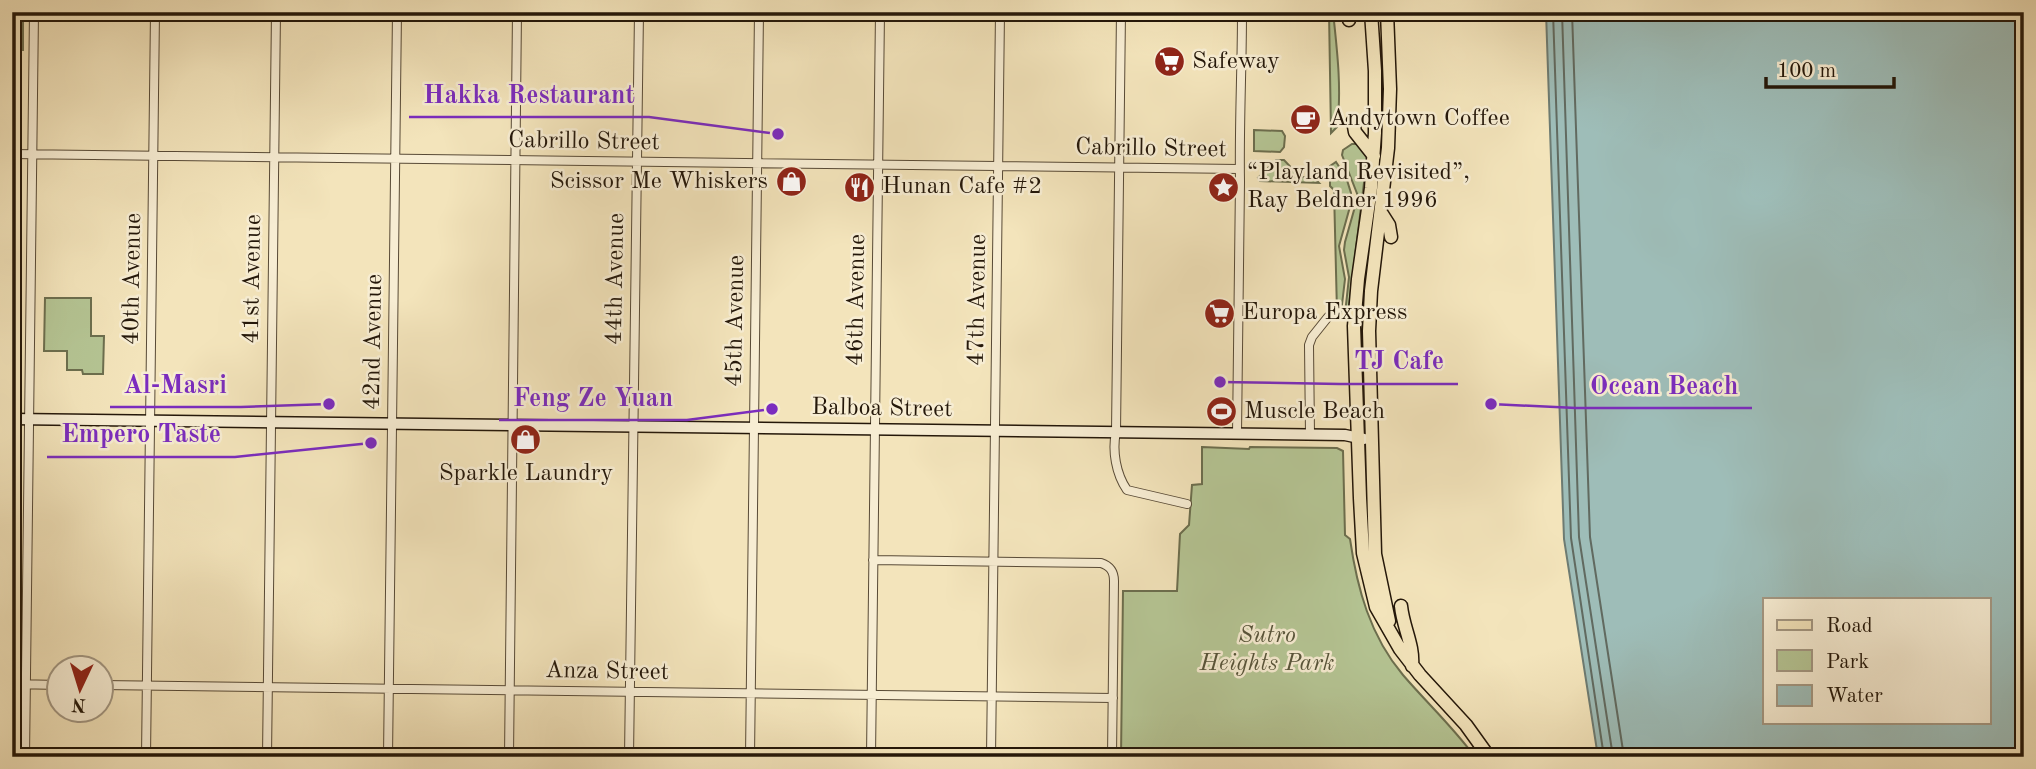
<svg xmlns="http://www.w3.org/2000/svg" width="2036" height="769" viewBox="0 0 2036 769" font-family="'Old Standard TT',serif">
<style>
.green{fill:#b5c594;stroke:#6c6e4e;stroke-width:2}
.water{fill:#9ebdb8;stroke:#6d7b72;stroke-width:2;fill-rule:evenodd}
.lines{fill:none;stroke-linecap:round;stroke-linejoin:round}
.shore{stroke:#616a60;stroke-width:2}
.street-casing{stroke:#584a36;stroke-width:10}
.secondary-casing{stroke:#241709;stroke-width:13}
.primary-casing{stroke:#241709;stroke-width:15}
.street{stroke:#f7edd3;stroke-width:8}
.secondary{stroke:#f7edd3;stroke-width:10}
.primary{stroke:#f3e4bb;stroke-width:12}
.labels{text-anchor:middle;dominant-baseline:central;stroke-width:5;stroke-linejoin:round;paint-order:stroke}
.poi-label{font-size:24px;fill:#241709;stroke:#f7edd3;text-anchor:start}
.street-label{font-size:24px;fill:#241709;stroke:#f7edd3}
.park-label{font-size:24px;font-style:italic;fill:#57543a;stroke:#f7edd3}
.leader{fill:none;stroke:#7b2cbf;stroke-width:2.5}
.callout-dot{fill:#7b2cbf;stroke:#f7edd3;stroke-width:2.5}
.callout-label{font-size:26px;text-anchor:middle;font-weight:bold;fill:#7b2cbf;stroke:#f7edd3;stroke-width:5;stroke-linejoin:round;paint-order:stroke}
</style>
<rect width="100%" height="100%" fill="#f3e4bb"/>
<filter id="stains"><feTurbulence type="fractalNoise" baseFrequency=".00286" numOctaves="4"/><feColorMatrix values="0 0 0 0 .2 0 0 0 0 .09 0 0 0 0 .02 0 0 0 .5 -.17"/></filter>
<radialGradient id="worn" r=".72"><stop offset=".6" stop-color="#630" stop-opacity="0"/><stop offset="1" stop-color="#630" stop-opacity=".3"/></radialGradient>
<path class="green" d="M12,12h11v38h-11z
M1329,12h4c4,37 9,78 4,115l-6,6z
M1254,130l28,1 3,5 -1,11 -4,5 -26,-1z
M1352,144h7l5,5 3,9 -19,156h-3l4,-37 -5,-27 1,-8 13,-46 -16,-41 1,-5z
M1276,160h8l16,17 14,1 5,5 -59,-2 -2,-3z
M1336,162l10,15 5,16v10l-12,43 6,33 -4,34 -4,-1 -3,-122 -4,-4v-20z
M45,298h46v38h13l-1,38h-20l-1,-4h-15v-19h-23z
M1202,447l47,2 1,-2 87,1 6,3 2,84 5,4c7,49 20,97 53,136 24,28 50,52 72,82h-354l2,-166h54l3,-57 9,-9 3,-40 10,-1z"/>
<path class="water" d="M1546,12h478v745h-426l-34,-218zM1765,599h224v123h-224z"/>
<g class="lines">
<path class="shore" d="M1553,12l18,526 33,219
M1562,12l17,525 34,220
M1572,12l18,525 34,220"/>
<defs>
<path id="street" d="M1121,12l-5,420c-4,19 0,42 11,58l60,14
M12,154l1227,15
M1237,434l3,-252c-1,-57 2,-113 2,-170
M1310,435l-1,-90 3,-8 16,-20
M873,560l228,3c9,3 13,8 13,18l-2,176
M12,684l48,1
M102,685l1011,13
M25,757l9,-745
M146,757l9,-745
M267,757l9,-745
M388,757l9,-745
M509,757l8,-745
M629,757l10,-745
M750,757l9,-745
M871,757l9,-745
M991,757l9,-745"/>
<path id="secondary" d="M12,419l1333,16 19,4"/>
<path id="primary" d="M1371,12l4,59v62l-4,55 -13,91 -4,47 6,172 3,55 13,54 24,42 20,26 46,50 23,32
M1387,12l3,77 -2,59 -17,143 -2,40 6,223 14,67
M1349,20v-8
M1353,121l2,11 19,24
M1382,214l7,11 2,12
M1401,606c2,21 13,39 11,60"/>
</defs>
<use href="#street" class="street-casing"/>
<use href="#secondary" class="secondary-casing"/>
<use href="#primary" class="primary-casing"/>
<use href="#street" class="street"/>
<use href="#secondary" class="secondary"/>
<use href="#primary" class="primary"/>
</g>
<defs>
<symbol id="supermarket-disc" viewBox="-11 -11 22 22"><circle r="9.5" fill="#8f2418" stroke="#f7edd3"/><path d="M-6-5.5h2.5l.6 2H6L4.5 2H-2.5L-4.4-4H-6ZM-1.5 3.2a1.3 1.3 0 1 0 .1 0ZM3 3.2a1.3 1.3 0 1 0 .1 0Z" fill="#fff"/></symbol>
<symbol id="cafe-disc" viewBox="-11 -11 22 22"><circle r="9.5" fill="#8f2418" stroke="#f7edd3"/><path d="M-5.5-4.5H6V0H3Q3 3.5 0 3.5H-2.5Q-5.5 3.5-5.5 0ZM3-3.2v2h1.7v-2ZM-6 4.5H4V6H-6Z" fill="#fff"/></symbol>
<symbol id="shop-disc" viewBox="-11 -11 22 22"><circle r="9.5" fill="#8f2418" stroke="#f7edd3"/><path d="M-5-2.5h2.3a2.7 3.5 0 0 1 5.4 0H5L5.5 6h-11ZM-1.5-2.5h3a1.5 2.3 0 0 0-3 0Z" fill="#fff"/></symbol>
<symbol id="restaurant-disc" viewBox="-11 -11 22 22"><circle r="9.5" fill="#8f2418" stroke="#f7edd3"/><path d="M-5-6h1v4h1v-4h1v4h1v-4h1v5L-1.5 .5V6h-2V.5L-5-1ZM5-6V6H3V1.5H1.5Q1.5-4 5-6Z" fill="#fff"/></symbol>
<symbol id="sight-disc" viewBox="-11 -11 22 22"><circle r="9.5" fill="#8f2418" stroke="#f7edd3"/><path d="M0-6L1.8-2.2L6-1.7L2.9 1.2L3.7 5.4L0 3.3L-3.7 5.4L-2.9 1.2L-6-1.7L-1.8-2.2Z" fill="#fff"/></symbol>
<symbol id="stadium-disc" viewBox="-11 -11 22 22"><circle r="9.5" fill="#8f2418" stroke="#f7edd3"/><path d="M0-5a6.5 5 0 1 0 0 10a6.5 5 0 1 0 0-10ZM-3.5-1.8h7v3.6h-7Z" fill="#fff"/></symbol>
</defs>
<g fill-rule="evenodd">
<use href="#supermarket-disc" x="1152" y="44" width="35" height="35"/>
<use href="#cafe-disc" x="1288" y="102" width="35" height="35"/>
<use href="#shop-disc" x="774" y="164" width="35" height="35"/>
<use href="#restaurant-disc" x="842" y="170" width="35" height="35"/>
<use href="#sight-disc" x="1206" y="170" width="35" height="35"/>
<use href="#supermarket-disc" x="1202" y="296" width="35" height="35"/>
<use href="#stadium-disc" x="1204" y="394" width="35" height="35"/>
<use href="#shop-disc" x="508" y="422" width="35" height="35"/>
</g>
<g class="labels">
<g class="poi-label">
<text x="1192" y="62">Safeway</text>
<text x="1329" y="119">Andytown Coffee</text>
<text x="1247" y="173">“Playland Revisited”,<tspan x="1247" dy="28">Ray Beldner 1996</tspan></text>
<text x="768" y="182" text-anchor="end">Scissor Me Whiskers</text>
<text x="882" y="187">Hunan Cafe #2</text>
<text x="1242" y="313">Europa Express</text>
<text x="1244" y="412">Muscle Beach</text>
<text x="526" y="474" text-anchor="middle">Sparkle Laundry</text>
</g>
<g class="street-label">
<text transform="translate(584 142) rotate(1)">Cabrillo Street</text>
<text transform="translate(1151 149) rotate(1)">Cabrillo Street</text>
<text transform="translate(133 279) rotate(-89)">40th Avenue</text>
<text transform="translate(253 279) rotate(-89)">41st Avenue</text>
<text transform="translate(616 279) rotate(-89)">44th Avenue</text>
<text transform="translate(857 300) rotate(-89)">46th Avenue</text>
<text transform="translate(978 300) rotate(-89)">47th Avenue</text>
<text transform="translate(736 321) rotate(-89)">45th Avenue</text>
<text transform="translate(374 342) rotate(-89)">42nd Avenue</text>
<text transform="translate(882 409) rotate(1)">Balboa Street</text>
<text transform="translate(607 672) rotate(1)">Anza Street</text>
</g>
<g class="park-label">
<text x="1267" y="636">Sutro<tspan x="1267" dy="28">Heights Park</tspan></text>
</g>
</g>
<path class="leader" d="M778 134L649 117H409M1220 382L1340 384H1458M329 404L241 407H110M1491 404L1576 408H1752M772 409L687 420H499M371 443L235 457H47"/>
<g class="callout-dot">
<circle cx="778" cy="134" r="7"/>
<circle cx="1220" cy="382" r="7"/>
<circle cx="329" cy="404" r="7"/>
<circle cx="1491" cy="404" r="7"/>
<circle cx="772" cy="409" r="7"/>
<circle cx="371" cy="443" r="7"/>
</g>
<g class="callout-label">
<text x="529" y="103">Hakka Restaurant</text>
<text x="1399" y="369">TJ Cafe</text>
<text x="175" y="393">Al-Masri</text>
<text x="1664" y="394">Ocean Beach</text>
<text x="593" y="406">Feng Ze Yuan</text>
<text x="141" y="442">Empero Taste</text>
</g>
<rect width="2036" height="769" fill="none" stroke="#f3e4bb" stroke-width="42"/>
<rect x="14" y="14" width="2008" height="741" fill="none" stroke="#241709" stroke-width="3.5"/>
<rect x="21" y="21" width="1994" height="727" fill="none" stroke="#241709" stroke-width="2"/>
<rect x="1763" y="598" width="228" height="126" fill="#f7edd3" stroke="#a39782" stroke-width="2"/>
<rect x="1777" y="620" width="35" height="10" fill="#f3e4bb" stroke="#a39782" stroke-width="2"/>
<text x="1826" y="632" font-size="21" fill="#241709">Road</text>
<rect x="1777" y="650" width="35" height="21" fill="#b5c594" stroke="#a39782" stroke-width="2"/>
<text x="1826" y="668" font-size="21" fill="#241709">Park</text>
<rect x="1777" y="685" width="35" height="21" fill="#9ebdb8" stroke="#a39782" stroke-width="2"/>
<text x="1826" y="702" font-size="21" fill="#241709">Water</text>
<g transform="translate(80 689) rotate(184)"><circle r="33" fill="#f7edd3" stroke="#a39782" stroke-width="2"/>
<path d="M0-5L12 26L0 18L-12 26Z" fill="#8f2418"/>
<text y="-10" font-size="19" font-weight="bold" text-anchor="middle" fill="#241709">N</text>
</g>
<path d="M1766 77v10h128v-10" fill="none" stroke="#241709" stroke-width="3.5"/>
<text x="1777" y="77" font-size="21" fill="#241709" stroke="#f7edd3" stroke-width="5" paint-order="stroke">100 m</text>
<rect width="100%" height="100%" filter="url(#stains)"/>
<rect width="100%" height="100%" fill="url(#worn)"/>
</svg>
